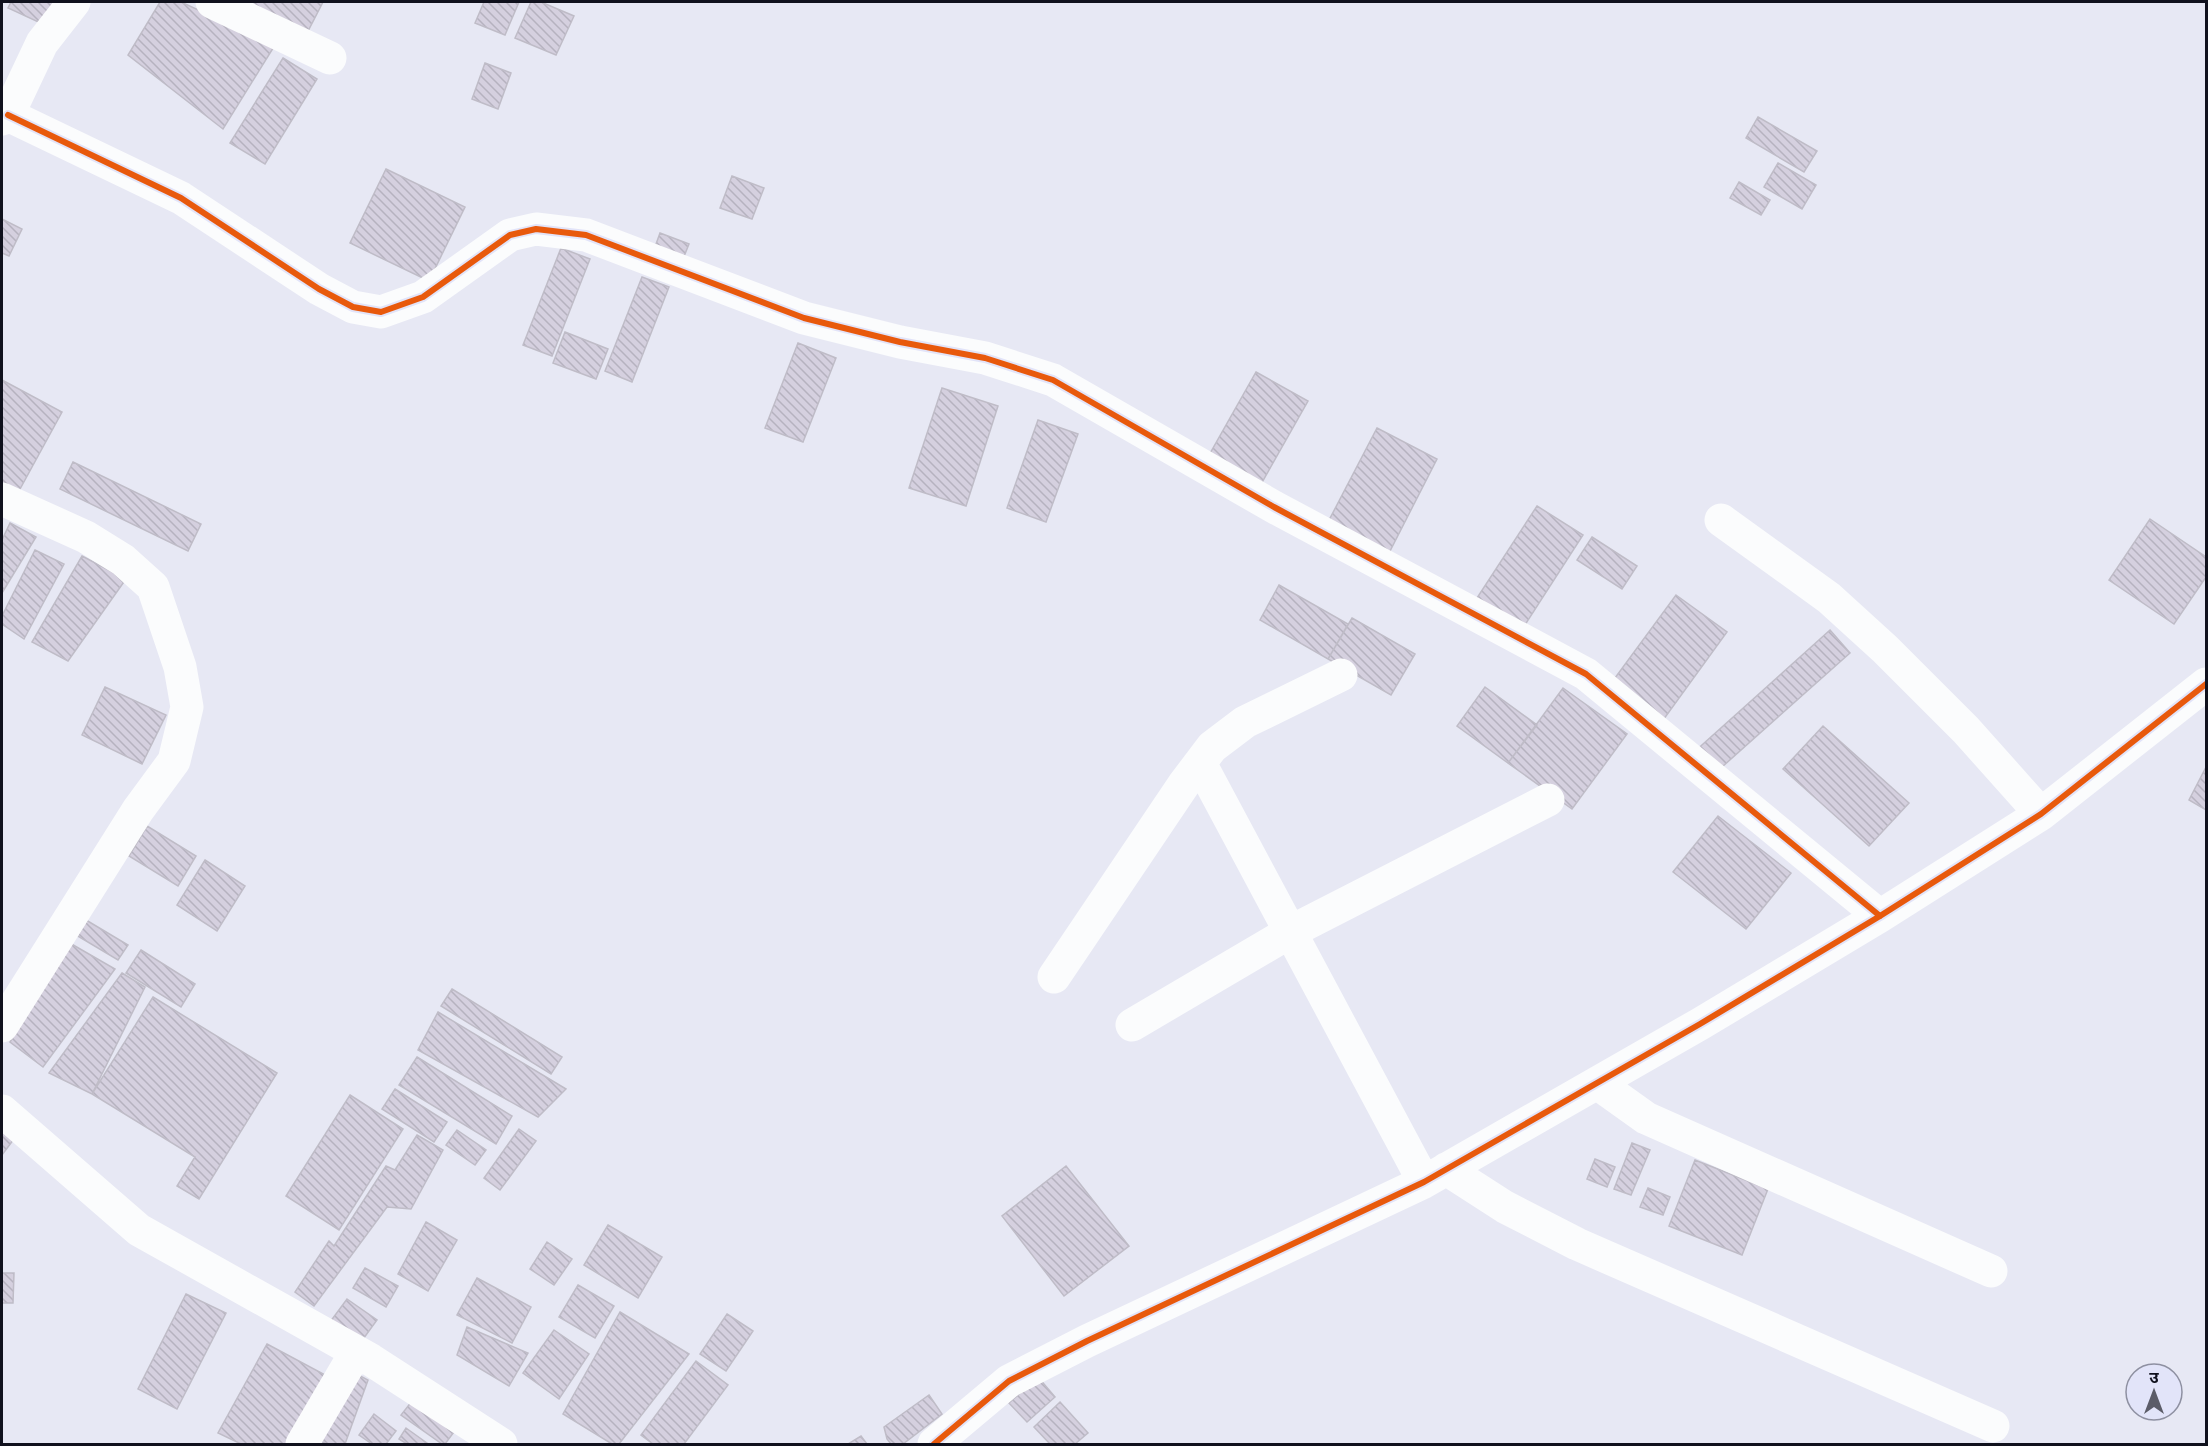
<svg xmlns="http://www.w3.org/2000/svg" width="2208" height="1446" viewBox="0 0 2208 1446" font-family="'IBM Plex Sans','Noto Sans Devanagari',sans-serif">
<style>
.building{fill:url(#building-back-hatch);stroke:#bfbcc7;stroke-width:1.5}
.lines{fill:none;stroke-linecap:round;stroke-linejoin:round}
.street{stroke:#fbfcfd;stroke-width:33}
.cycleway-casing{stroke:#e2e4f9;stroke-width:10}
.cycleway{stroke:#e8590c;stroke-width:6}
</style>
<defs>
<pattern id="building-back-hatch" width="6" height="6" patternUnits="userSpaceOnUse" patternTransform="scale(1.5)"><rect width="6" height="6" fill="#d5d0df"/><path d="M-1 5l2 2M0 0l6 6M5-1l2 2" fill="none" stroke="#b6b2bf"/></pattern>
</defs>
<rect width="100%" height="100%" fill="#e7e8f4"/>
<path class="building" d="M11,2h44l-8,24 -39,-18z
M160,2h21l94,43 -52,84 -95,-74z
M230,2h93l-17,33z
M484,2h35l-14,33 -30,-12z
M531,2h10l33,14 -18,39 -41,-17z
M283,58l34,21 -52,85 -35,-21z
M485,63l26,10 -13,36 -26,-10z
M1758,117l59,34 -13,21 -58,-34z
M1778,163l38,22 -14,24 -38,-22z
M386,169l79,38 -36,74 -79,-38z
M732,176l32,12 -12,31 -32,-11z
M1739,182l31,18 -9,15 -31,-17z
M2,219l20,10 -13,27 -7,-3z
M660,233l29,11 -10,25 -28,-11z
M561,248l29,11 -38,97 -29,-11z
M642,277l27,10 -37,95 -27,-11z
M565,332l43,17 -12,30 -43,-16z
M798,343l38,15 -33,84 -38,-14z
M1256,372l52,29 -48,85 -52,-29z
M2,380l60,32 -48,88 -12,-7z
M942,388l56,18 -32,100 -57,-18z
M1038,420l40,14 -32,88 -39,-14z
M1377,428l60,31 -49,96 -61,-31z
M73,462l128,62 -13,27 -128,-62z
M1537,506l46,29 -62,96 -46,-30z
M2150,519l56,38v20l-32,47 -65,-44z
M10,523l26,14 -34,56v-53z
M1592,537l45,29 -15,23 -45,-29z
M35,550l29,14 -40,75 -22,-15v-8z
M82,556l44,23 -58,82 -36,-19z
M1279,585l69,39 -20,35 -68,-39z
M1676,595l51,37 -66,91 -52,-37z
M1352,618l63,36 -24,41 -63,-36z
M1830,630l20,23 -137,122 -20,-22z
M105,687l61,28 -24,49 -60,-29z
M1485,687l52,38 -29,38 -51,-37z
M1563,688l64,46 -55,75 -64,-46z
M1823,726l86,77 -40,43 -86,-77z
M2206,767v43l-17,-10z
M1718,816l73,57 -45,56 -73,-57z
M147,826l49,30 -18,30 -49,-30z
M205,860l40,26 -28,45 -40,-26z
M86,920l42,25 -10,15 -42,-25z
M68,942l47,27 -72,98 -33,-25z
M141,950l54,34 -14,23 -55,-34z
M122,973l23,14 -53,107 -43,-21z
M452,989l110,68 -11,17 -110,-68z
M153,997l124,76 -78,126 -22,-13 18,-29 -103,-63z
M438,1012l128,77 -28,28 -120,-67z
M417,1057l95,59 -16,28 -97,-59z
M395,1089l52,33 -13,20 -52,-33z
M350,1095l53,34 -64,101 -53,-34z
M519,1129l17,12 -36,49 -16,-12z
M2,1130l12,9 -12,16z
M457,1130l29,20 -11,15 -29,-20z
M417,1135l26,15 -32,59 -24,-2 -73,99 -19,-14 34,-51 5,5 52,-80 9,4z
M1632,1143l18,7 -19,45 -17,-6z
M1595,1159l20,8 -8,20 -20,-8z
M1695,1160l73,29 -26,66 -73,-29z
M1066,1166l63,80 -65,50 -62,-80z
M1648,1188l22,9 -7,18 -23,-8z
M426,1222l31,18 -29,51 -30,-17z
M608,1225l54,32 -24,41 -54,-33z
M547,1242l25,17 -18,26 -24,-16z
M365,1268l33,18 -12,21 -33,-19z
M2,1273h12l-1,30h-11z
M477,1278l54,29 -19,36 -55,-28z
M578,1285l36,21 -19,32 -36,-21z
M186,1294l40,19 -49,96 -39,-20z
M347,1299l30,21 -16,22 -31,-20z
M620,1312l69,42 -70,90h-7l-49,-30z
M727,1314l26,17 -27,40 -26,-17z
M467,1327l61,26 -19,33 -52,-31z
M554,1330l35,24 -30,45 -36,-26z
M267,1344l62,33 -36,67h-52l-23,-11z
M696,1361l32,24 -44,59h-31l-12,-9z
M349,1370l19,10 -23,64h-19l-9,-5z
M1038,1377l17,20 -28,25 -18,-19z
M929,1395l13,19 -39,30h-12l-4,-5 -3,-12z
M412,1401l42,31 -9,12h-3l-41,-29z
M1060,1402l28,31 -13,11h-25l-16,-17z
M374,1414l22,17 -10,13h-14l-13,-9z
M406,1428l21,15 -1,1h-19l-8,-5z
M861,1436l6,8h-19z"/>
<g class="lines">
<path class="street" d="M212,2l118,56
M8,115l173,83 138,91 34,18 28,5 42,-15 87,-62 26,-6 50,6 218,83 96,24 85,16 68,22 221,127 312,167 294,242
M2,119l6,-4 34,-72 32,-41
M2,499l84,38 37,23 30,27 27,80 7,40 -13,54 -36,49 -136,216
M1721,520l108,78 56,51 81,81 75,84
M1200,763l224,419
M1054,977l130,-193 28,-37 33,-25 96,-47
M1132,1025l158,-93 258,-132
M1597,1083l49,35 345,153
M2,1111l137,119 232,130 130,84
M1446,1169l59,38 72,37 416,182
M302,1444l54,-92
M934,1444l75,-63 78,-40 337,-159 276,-158 180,-108 161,-102 165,-130"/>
<defs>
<path id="cycleway" d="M8,115l173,83 138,91 34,18 28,5 42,-15 87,-62 26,-6 50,6 218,83 96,24 85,16 68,22 221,127 312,167 294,242
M934,1444l75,-63 78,-40 337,-159 276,-158 180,-108 161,-102 165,-130"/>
</defs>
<use href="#cycleway" class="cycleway-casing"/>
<use href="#cycleway" class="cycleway"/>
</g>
<rect width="2208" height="1446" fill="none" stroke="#10111d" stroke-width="6"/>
<g transform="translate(2154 1392)"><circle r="28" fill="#e2e4f9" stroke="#8e90a1" stroke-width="1.5"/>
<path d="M0-4.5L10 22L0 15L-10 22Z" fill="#5b5c68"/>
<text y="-9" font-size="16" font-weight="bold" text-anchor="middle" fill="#10111d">उ</text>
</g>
</svg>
